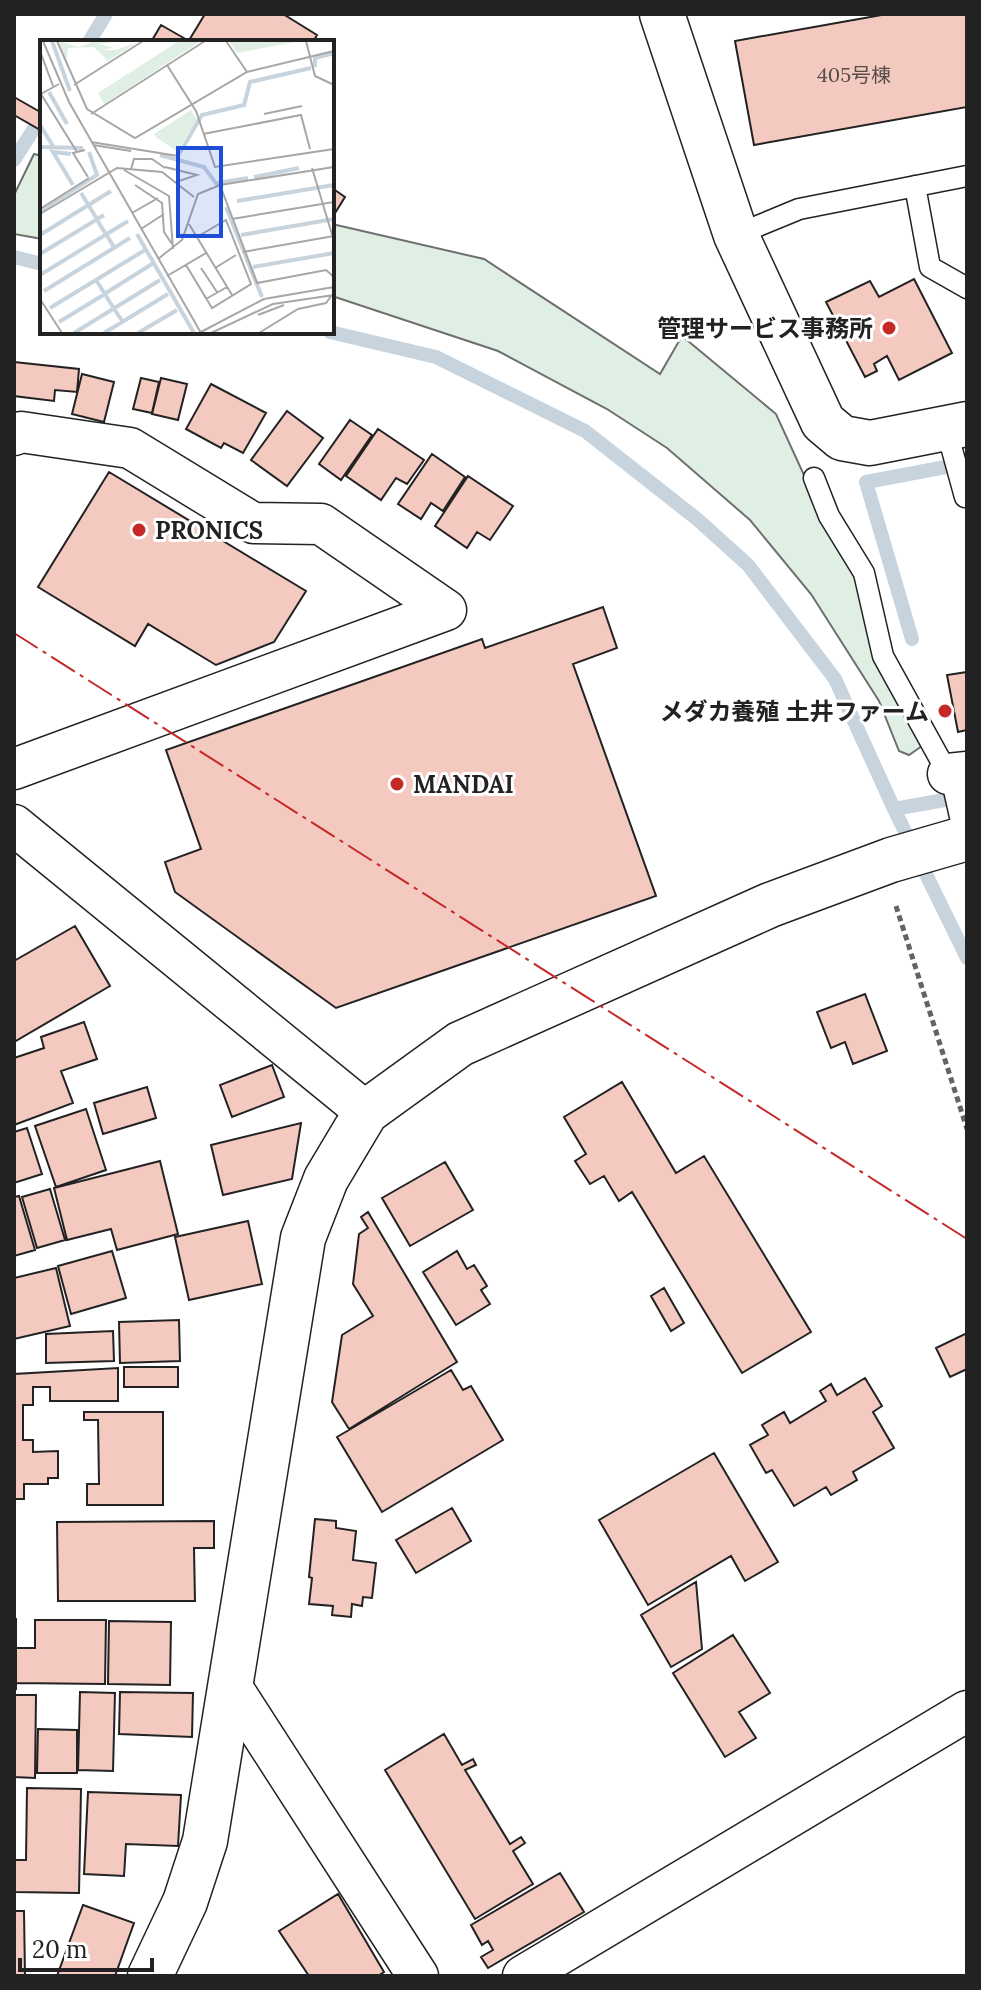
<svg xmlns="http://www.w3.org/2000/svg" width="981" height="1990" viewBox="0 0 981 1990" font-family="Lora,'Noto Sans JP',serif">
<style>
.green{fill:#e0efe3;stroke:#6f6f6f;stroke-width:2}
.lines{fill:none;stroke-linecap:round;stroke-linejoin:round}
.stream{stroke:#c7d3dd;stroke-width:14}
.building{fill:#f3c9c0;stroke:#222;stroke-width:2}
.lane-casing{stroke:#222;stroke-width:23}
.street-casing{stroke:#222;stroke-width:43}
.secondary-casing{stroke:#222;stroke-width:47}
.path{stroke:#646464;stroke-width:5;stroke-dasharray:6 4;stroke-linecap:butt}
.lane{stroke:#fff;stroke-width:20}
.street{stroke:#fff;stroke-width:40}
.secondary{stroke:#fff;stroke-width:44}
.power{stroke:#c62828;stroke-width:2;stroke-dasharray:28 6 4 6;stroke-linecap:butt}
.poi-dot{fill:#c62828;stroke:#fff;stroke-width:3}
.labels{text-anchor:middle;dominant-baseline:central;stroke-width:6;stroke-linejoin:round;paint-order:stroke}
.number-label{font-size:20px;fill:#564c4a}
.poi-label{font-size:24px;font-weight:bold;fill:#222;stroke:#fff;text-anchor:end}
.inset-river{fill:none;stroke:#c7d3dd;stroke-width:4}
.inset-road{fill:none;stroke:#a7a7a7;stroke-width:2}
.view{fill:#1d4ed8;fill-opacity:0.15;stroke:#1d4ed8;stroke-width:4}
.inset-edge{fill:none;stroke:#222;stroke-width:4}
</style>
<rect width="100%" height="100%" fill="#fff"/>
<path class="green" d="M34,154l8,2v83l-28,-5v-39z
M332,224l152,35 176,115 22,-38 94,78 33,72 46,87 67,173 -13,9 -10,-4 -20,-50 -68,-107 -61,-74 -83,-72 -60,-39 -109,-58 -166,-55z"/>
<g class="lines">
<path class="stream" d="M89,42l17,-28
M14,160l28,-44
M14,257l28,7
M330,332l106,25 149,74 112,88 51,46 87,114 59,130 73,149
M912,639l-46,-157 101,-19
M894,809l73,-13"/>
</g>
<path class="building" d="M205,14h78l34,21 -4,7h-125z
M887,14h80v93l-213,38 -19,-104z
M161,25l28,16 -38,1z
M14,97l28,16v18l-28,-16z
M332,188l13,9 -13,21z
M914,279l38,74 -53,27 -12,-24 -13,8 3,7 -12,6 -39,-75 44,-21 9,16z
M14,362l65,7 -2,23 -22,-2 -1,11 -40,-5z
M82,374l32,8 -10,40 -32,-8z
M141,378l18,4 -7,31 -19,-4z
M161,378l26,6 -9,36 -26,-6z
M211,384l55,29 -23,40 -19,-10 -3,5 -35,-19z
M287,411l36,27 -36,48 -36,-26z
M350,420l22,15 -31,45 -22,-16z
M378,429l46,31 -17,24 -11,-6 -15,22 -35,-24z
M432,454l33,23 -22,34 -12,-8 -10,16 -23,-15z
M109,472l197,119 -32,51 -58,23 -68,-41 -13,22 -97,-59z
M468,476l45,30 -23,34 -13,-8 -10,16 -32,-22z
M603,607l14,41 -44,16 83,232 -320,112 -161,-116 -10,-30 36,-13 -35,-99 316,-111 3,9z
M967,672v58l-9,2 -11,-57z
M75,926l35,60 -96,56v-81z
M865,994l22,57 -34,13 -8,-22 -14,6 -14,-36z
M84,1022l13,37 -36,12 12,32 -59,22v-67l30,-10 -3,-11z
M272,1065l12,32 -52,20 -12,-32z
M622,1082l54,91 28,-17 107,176 -69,41 -110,-181 -13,9 -15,-25 -14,8 -15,-23 11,-7 -22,-37z
M147,1087l9,31 -53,16 -9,-31z
M86,1109l20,61 -50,17 -21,-61z
M301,1123l-9,56 -69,16 -12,-50z
M27,1128l15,46 -28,9v-51z
M160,1161l18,73 -61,16 -6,-21 -44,11 -13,-52z
M445,1162l28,48 -63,36 -28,-48z
M50,1189l15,51 -28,8 -15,-51z
M19,1196l16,54 -21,6v-59z
M368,1212l89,150 -108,67 -17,-27 10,-67 31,-19 -20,-32 6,-50 9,-6 -7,-11z
M248,1221l14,63 -73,16 -14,-63z
M112,1251l14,47 -55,16 -13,-48z
M457,1251l10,18 7,-4 13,21 -6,4 9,14 -34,21 -33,-53z
M56,1268l14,58 -56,13v-61z
M664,1288l20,35 -13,8 -20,-35z
M179,1320l1,41 -60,2 -1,-41z
M113,1331l1,30 -68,2v-29z
M967,1333v36l-17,8 -14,-29z
M124,1367h54v20h-54z
M118,1368v33h-68v-14h-17v18h-10v35h10v12l25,-1v27h-10v6h-24v15h-10v-125z
M451,1370l12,20 8,-4 32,54 -121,72 -45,-75z
M865,1378l17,28 -9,6 21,36 -41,24 4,8 -26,15 -5,-8 -32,19 -22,-36 -6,3 -16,-28 18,-10 -6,-10 22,-13 6,11 36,-22 -6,-10 11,-7 6,11z
M84,1412h79v93h-76v-21h12l-1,-64h-14z
M714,1453l64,109 -33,19 -14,-25 -83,49 -49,-85z
M452,1508l19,33 -55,32 -20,-33z
M315,1519l21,2v7l20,3 -3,29 23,3 -4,35 -9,-1 -1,9 -10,-2 -1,13 -19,-2 1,-9 -24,-2 3,-26 -3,-1z
M214,1521v27h-20l1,53h-137l-1,-79z
M696,1582l6,67 -31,18 -30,-52z
M14,1619h2v70h-2z
M35,1620h71l-1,64 -89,-1v-35h19z
M109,1621l62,1 -1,63 -62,-1z
M733,1635l37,58 -31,19 17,26 -31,19 -52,-84z
M80,1692l35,1 -2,78 -35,-1z
M120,1692l73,1 -1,44 -73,-3z
M14,1695h22l-1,83 -21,-1z
M38,1729l39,1v43h-40z
M444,1734l18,31 11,-6 3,6 -11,5 45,74 11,-7 4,6 -12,8 20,33 -58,35 -90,-149z
M27,1788l54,1 -2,104 -65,-1v-32h12z
M88,1792l93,3 -3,51 -52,-2 -2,32 -40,-2z
M560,1873l24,39 -96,56 -7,-11 12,-7 -5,-9 -6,4 -11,-20z
M338,1894l46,78 -6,4h-69l-30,-45z
M83,1905l51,18 -19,53h-58z
M14,1911h10l1,65h-11z"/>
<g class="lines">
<defs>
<path id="lane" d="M915,186l15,81 37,21
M736,235l63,-26 168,-33
M946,428l19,69
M814,478l15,38 35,57 19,83 69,125 13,58"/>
<path id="street" d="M14,435l7,-3 109,16 123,75 68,1 125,86 -432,159
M948,774l19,-2
M14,825l352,287
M231,1686l187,290
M523,1976l444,-265"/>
<path id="secondary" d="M662,14l74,221 87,187 19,16 28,5 97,-19
M150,1976l35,-74 20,-61 98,-603 23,-59 40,-67 94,-68 310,-139 121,-45 76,-22"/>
</defs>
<use href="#lane" class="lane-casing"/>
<use href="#street" class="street-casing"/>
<use href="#secondary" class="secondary-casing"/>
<path class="path" d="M896,906l71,223"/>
<use href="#lane" class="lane"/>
<use href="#street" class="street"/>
<use href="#secondary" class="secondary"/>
<path class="power" d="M14,633l953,606"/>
</g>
<g class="poi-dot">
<circle cx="889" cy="328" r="8"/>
<circle cx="139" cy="530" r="8"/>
<circle cx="945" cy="711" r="8"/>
<circle cx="397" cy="784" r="8"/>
</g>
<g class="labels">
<g class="number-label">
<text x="854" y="74">405号棟</text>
</g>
<g class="poi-label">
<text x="873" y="328">管理サービス事務所</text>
<text x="155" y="530" text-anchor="start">PRONICS</text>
<text x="929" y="711">メダカ養殖 土井ファーム</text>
<text x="413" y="784" text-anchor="start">MANDAI</text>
</g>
</g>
<g transform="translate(40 40)">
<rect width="294" height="294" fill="#fff"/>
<path d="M19,1l20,6 16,-6 18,1 -14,2 15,4 -14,2h15l21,-7 -28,18 -14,-14 -26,1 -2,15zM139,1h22l-97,63 -6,-11zM189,1h72l-64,12zM151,70l6,10 -20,31 -20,-13 -3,-4z" fill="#e0efe3"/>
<path class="inset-river" d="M12,1l18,50M275,27v-9l19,-5M9,52l18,32M0,85l13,21M0,107l43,1M31,114l-18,-2 20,33M139,114l23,-39 42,-10 6,-23 61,-14M120,115l44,12 14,19M214,137l45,-9M178,143l30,-5M41,153l16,26M197,161l97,-16M186,167l36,90M0,171l57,-36 -8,-23M57,180l17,27M97,194l57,99M0,195l71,-44M201,195l93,-16M0,214l64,-39M213,227l81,-14M0,235l88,-54M4,251l86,-53M66,253l46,-29M66,256l16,25M10,268l95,-58M19,282l46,-28 -9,-14M34,293l86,-53M64,293l64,-39M98,293l39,-23"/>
<path class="inset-road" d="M3,1l26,61 132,231M17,1l30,68 48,29 112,-66 87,-21M186,1l21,31M266,1l9,35 19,9M0,11l13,35M127,25l29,46 19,56 119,-18M19,44l-18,10 36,58M34,45l69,-44M51,74l114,-73M224,74l38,-8M163,94l98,-19 9,34M51,102l87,14M53,105l38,6M45,110l-12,3 15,24M125,127l32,8 -21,7M272,128l22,73M91,129l3,-10h18l13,9M84,130l45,26 4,53M95,145l27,18 2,29 8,12M180,145l37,98 69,-13 8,7M0,169l49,-31M92,173l26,-15M0,174l77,-46 45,4 32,25M192,179l102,-17M149,184l43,71M101,189l23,-15M203,212l91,-16M118,219l24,-19 16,-46 22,-9 114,-18M146,225l26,43 39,-24 -25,-64 -29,17M161,228l16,24M175,228l21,-13M127,236l39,-23M0,259l22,34M166,259l21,-12M218,275l26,-10M159,293l65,-34 70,-12M171,293l62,-29 61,-9M219,293l39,-24 28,-6 6,-8"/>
<path class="view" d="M138,108h43v88h-43z"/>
<rect width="294" height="294" class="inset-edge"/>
</g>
<rect width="981" height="1990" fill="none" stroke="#222222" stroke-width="32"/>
<path d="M20 1958v12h132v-12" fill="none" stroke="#222222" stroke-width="4"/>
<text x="32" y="1958" font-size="24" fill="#222222" stroke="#ffffff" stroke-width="6" paint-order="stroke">20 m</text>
</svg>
